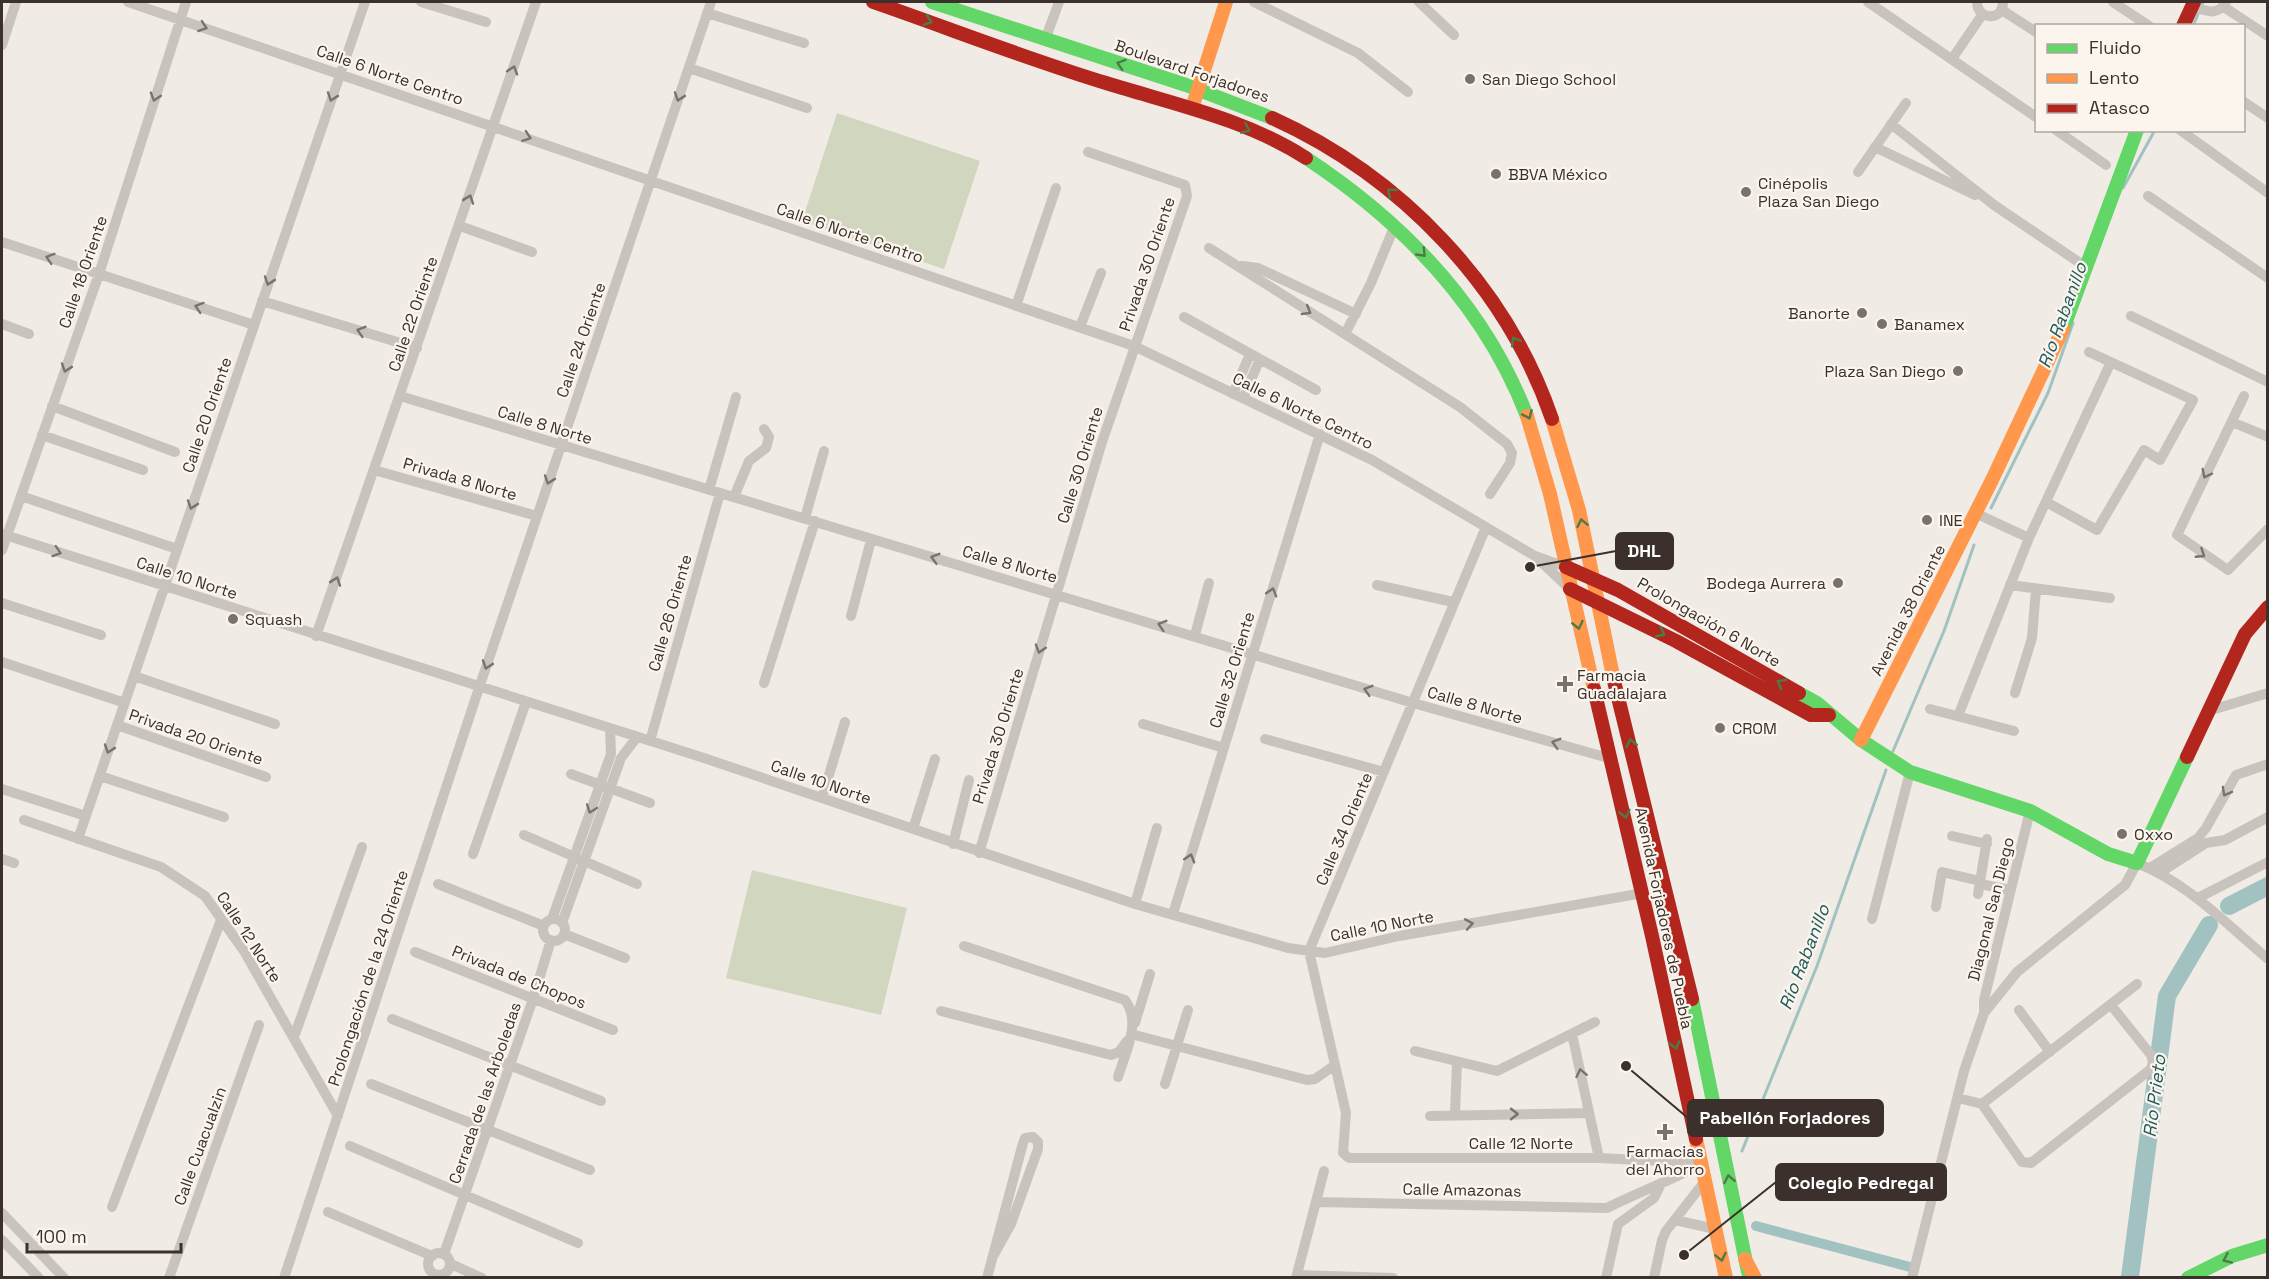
<svg xmlns="http://www.w3.org/2000/svg" width="2269" height="1279" viewBox="0 0 2269 1279" font-family="'Space Grotesk',sans-serif">
<style>
.green{fill:#d1d6bf}
.lines{fill:none;stroke-linecap:round;stroke-linejoin:round}
.stream{stroke:#a1c2c1;stroke-width:3}
.canal{stroke:#a1c2c1;stroke-width:10}
.river{stroke:#a1c2c1;stroke-width:18}
.street{stroke:#c9c3be;stroke-width:10}
.fast{stroke:#63d668;stroke-width:14}
.slow{stroke:#ff974d;stroke-width:14}
.jam{stroke:#b3261e;stroke-width:14}
.oneway{stroke:#4d7b46}
.oneway2{stroke:#7b726d}
.poi-dot{fill:#7a716c;stroke:#fbf5ee;stroke-width:2}
.labels{text-anchor:middle;dominant-baseline:central;stroke-width:4.5;stroke-linejoin:round;paint-order:stroke}
.street-label{font-size:16px;fill:#3b302b;stroke:#fbf5ee}
.poi-label{font-size:16px;fill:#3b302b;stroke:#fbf5ee;text-anchor:start}
.water-label{font-size:18px;font-style:italic;fill:#1f5a5e;stroke:#fbf5ee}
.leader{fill:none;stroke:#3b302b;stroke-width:2}
.callout-dot{fill:#3b302b;stroke:#fbf5ee;stroke-width:2}
.callout{fill:#3b302b;stroke:#3b302b;stroke-width:2}
.callout-label{font-size:18px;text-anchor:middle;font-weight:bold;fill:#fff}
</style>
<rect width="100%" height="100%" fill="#f0ebe5"/>
<path class="green" d="M837,113l143,48 -36,108 -142,-48z
M752,870l155,38 -26,107 -155,-37z"/>
<g class="lines">
<path class="stream" d="M2193,26l10,-24
M2123,188l32,-58
M1991,508l57,-115 25,-70
M1893,751l51,-120 30,-86
M1742,1151l75,-185 69,-196"/>
<path class="canal" d="M1756,1226l154,41"/>
<path class="river" d="M2229,906l39,-20
M2130,1277l37,-281 42,-71"/>
<path class="street" d="M128,2l1006,344 238,114 163,96 35,33
M421,2l65,20
M1254,2l104,51 50,39
M1419,2l35,33
M1868,2l168,115
M1977,2c0,19 27,19 26,0
M2113,2l36,24
M2192,6c14,5 25,11 34,-4
M2224,7l44,29
M2002,10l34,22
M707,13l97,30
M1045,40l14,-38
M2,45l14,-43
M1952,59l30,-44
M689,68l118,40
M2244,102l24,16
M1891,124l103,81 92,62
M2056,130l50,35
M2180,130l88,63
M1875,147l100,48
M1858,172l48,-69
M2148,196l120,82
M460,226l72,26
M2,242l252,83
M1209,248l251,159 47,37 5,9 -2,10 -20,31
M1242,266l16,2 98,46
M262,301l155,47
M1016,306l40,-118
M2131,316l137,66
M1184,317l132,73
M2,324l27,10
M1080,327l21,-54
M1345,334l26,-51 24,-58
M1233,394l17,-40
M400,396l1013,307 199,56
M2244,396l-67,139 51,35 40,-41
M1243,398l17,-39
M52,406l123,46
M2232,422l36,15
M42,435l101,35
M374,470l163,46
M709,490l27,-93
M21,496l156,53
M734,497l15,-36 17,-13 3,-11 -5,-8
M2046,502l51,28 47,-80 16,10 33,-60 -104,-48
M1975,513l54,25
M805,518l19,-67
M1486,527l-177,424 37,162 -3,40 6,5h250l102,5
M2,534l699,223 434,147 153,44 37,5 74,-17 244,-43
M2,550l97,-276 87,-272
M1535,556l31,11
M1377,585l76,17
M2010,585l100,13
M2,603l99,32
M851,616l20,-76
M1195,635l14,-52
M316,636l220,-634
M2,662l123,41
M134,676l141,48
M764,683l51,-162
M2015,693l17,-55 4,-49
M1930,709l84,22
M2208,711l60,-18
M1958,716l71,-178 82,-176
M1143,724l81,24
M117,725l149,52
M1265,739l119,33
M650,741l70,-248
M571,774l79,29
M100,776l124,41
M2,789l84,27
M822,798l23,-76
M24,820l137,47 44,29 39,55 94,165
M913,829l22,-70
M524,835l113,49
M1952,836l35,8
M78,839l287,-837
M953,844l16,-64
M979,853l123,-411 85,-246 -2,-11 -97,-33
M473,854l53,-152
M2,859l12,4
M2150,868l48,-30 8,-10 30,-53 32,-11
M2161,872l45,-29 19,-3 43,-23
M438,884l106,42
M1980,884l30,6
M1978,894l9,-55
M2198,898l70,-36
M1135,904l22,-76
M1936,907l6,-35 38,9
M1173,914l147,-480
M552,919l59,-165 -1,-26
M1872,919l38,-147
M543 930a11 11 0 1 1 22 0a11 11 0 1 1-22 0Z
M562,923l59,-165 16,-21
M564,934l61,24
M964,946l161,54c17,23 0,53 -7,77
M415,952l198,78
M2019,1010l31,42
M941,1011l170,44 8,-3 8,-11
M1984,1013l33,-41 108,-87 12,-22c51,20 89,61 131,96
M392,1019l209,82
M1135,1023l15,-49
M1131,1034l176,46 8,-1 20,-14
M1572,1034l27,124
M294,1037l68,-190
M1415,1051l82,20 98,-49
M371,1084l219,86
M1165,1084l23,-74
M1958,1098l24,6 155,-120
M1982,1104l40,58 9,1 120,-94 2,-7 -2,-7 -40,-50
M1455,1114l2,-52
M1430,1116l159,-3
M350,1146l228,97
M1316,1202l291,6c32,-16 63,-27 94,-44
M112,1207l109,-287
M328,1212l104,44
M2,1213l62,65
M1675,1220l40,9
M1618,1224l36,-26 6,-12
M2,1240l37,38
M428 1264a11 11 0 1 1 22 0a11 11 0 1 1-22 0Z
M444,1254l89,-255 18,-59
M451,1264l31,14
M1297,1275l96,3
M169,1278l90,-253
M284,1278l195,-590 232,-686
M987,1278l36,-135 2,-5 8,-1 5,5v7l-27,75 -19,34
M1296,1278l28,-107
M1606,1278l12,-54
M1654,1278l8,-38 4,-9 39,-50
M1912,1278l52,-207 20,-58v-13l46,-189"/>
<path class="fast" d="M932,2l254,83 86,33
M1306,158c97,64 179,149 221,258
M2063,329l74,-199
M1799,693l18,10 44,37 49,32 120,39 78,43 29,9 50,-106
M1692,999l56,273
M2188,1278l44,-22 36,-11"/>
<path class="slow" d="M1192,108l34,-106
M1527,416l23,78 44,195
M1552,419l27,91 35,171
M1861,740l131,-260 71,-151
M1696,1139l30,139
M1745,1259l10,19"/>
<path class="jam" d="M873,2c78,27 154,57 233,81 67,21 140,36 200,75
M2183,26l11,-24
M1272,118c128,58 234,167 280,301
M1566,567l52,23 181,103
M1570,589l106,52 135,74h18
M1614,681l78,318
M1594,689l58,247 44,203
M2187,757l58,-123 23,-27"/>
</g>
<defs><path id="oneway-chevron" d="M-2-3.5L2.5 0L-2 3.5" fill="none" stroke-width="1.6" stroke-linecap="round" stroke-linejoin="round" transform="scale(1.5)"/></defs>
<g class="oneway">
<use href="#oneway-chevron" transform="translate(928 21) rotate(19)"/>
<use href="#oneway-chevron" transform="translate(1121 64) rotate(-162)"/>
<use href="#oneway-chevron" transform="translate(1246 129) rotate(23)"/>
<use href="#oneway-chevron" transform="translate(1391 192) rotate(-140)"/>
<use href="#oneway-chevron" transform="translate(1422 253) rotate(46)"/>
<use href="#oneway-chevron" transform="translate(1515 341) rotate(-121)"/>
<use href="#oneway-chevron" transform="translate(1528 415) rotate(66)"/>
<use href="#oneway-chevron" transform="translate(1582 523) rotate(-102)"/>
<use href="#oneway-chevron" transform="translate(1578 625) rotate(77)"/>
<use href="#oneway-chevron" transform="translate(1661 633) rotate(28)"/>
<use href="#oneway-chevron" transform="translate(1781 683) rotate(-151)"/>
<use href="#oneway-chevron" transform="translate(1631 743) rotate(-103)"/>
<use href="#oneway-chevron" transform="translate(1625 814) rotate(77)"/>
<use href="#oneway-chevron" transform="translate(1675 1045) rotate(77)"/>
<use href="#oneway-chevron" transform="translate(1729 1179) rotate(-101)"/>
<use href="#oneway-chevron" transform="translate(1721 1257) rotate(77)"/>
<use href="#oneway-chevron" transform="translate(2227 1259) rotate(156)"/>
</g>
<g class="oneway2">
<use href="#oneway-chevron" transform="translate(203 27) rotate(19)"/>
<use href="#oneway-chevron" transform="translate(513 70) rotate(-72)"/>
<use href="#oneway-chevron" transform="translate(155 97) rotate(107)"/>
<use href="#oneway-chevron" transform="translate(332 97) rotate(109)"/>
<use href="#oneway-chevron" transform="translate(679 97) rotate(109)"/>
<use href="#oneway-chevron" transform="translate(527 137) rotate(19)"/>
<use href="#oneway-chevron" transform="translate(469 199) rotate(-71)"/>
<use href="#oneway-chevron" transform="translate(50 258) rotate(-162)"/>
<use href="#oneway-chevron" transform="translate(269 281) rotate(109)"/>
<use href="#oneway-chevron" transform="translate(199 307) rotate(-162)"/>
<use href="#oneway-chevron" transform="translate(1307 311) rotate(31)"/>
<use href="#oneway-chevron" transform="translate(361 331) rotate(-163)"/>
<use href="#oneway-chevron" transform="translate(66 368) rotate(109)"/>
<use href="#oneway-chevron" transform="translate(2206 474) rotate(117)"/>
<use href="#oneway-chevron" transform="translate(549 480) rotate(109)"/>
<use href="#oneway-chevron" transform="translate(192 505) rotate(109)"/>
<use href="#oneway-chevron" transform="translate(57 552) rotate(18)"/>
<use href="#oneway-chevron" transform="translate(2201 554) rotate(33)"/>
<use href="#oneway-chevron" transform="translate(935 558) rotate(-164)"/>
<use href="#oneway-chevron" transform="translate(336 581) rotate(-71)"/>
<use href="#oneway-chevron" transform="translate(1272 592) rotate(-73)"/>
<use href="#oneway-chevron" transform="translate(1162 625) rotate(-163)"/>
<use href="#oneway-chevron" transform="translate(1040 649) rotate(107)"/>
<use href="#oneway-chevron" transform="translate(487 665) rotate(109)"/>
<use href="#oneway-chevron" transform="translate(1368 690) rotate(-163)"/>
<use href="#oneway-chevron" transform="translate(1556 743) rotate(-164)"/>
<use href="#oneway-chevron" transform="translate(109 749) rotate(109)"/>
<use href="#oneway-chevron" transform="translate(2226 792) rotate(119)"/>
<use href="#oneway-chevron" transform="translate(591 809) rotate(110)"/>
<use href="#oneway-chevron" transform="translate(1190 858) rotate(-73)"/>
<use href="#oneway-chevron" transform="translate(1469 924) rotate(-10)"/>
<use href="#oneway-chevron" transform="translate(1581 1073) rotate(-102)"/>
<use href="#oneway-chevron" transform="translate(1514 1114)"/>
</g>
<g class="poi-dot">
<circle cx="1470" cy="79" r="6"/>
<circle cx="1496" cy="174" r="6"/>
<circle cx="1746" cy="192" r="6"/>
<circle cx="1862" cy="313" r="6"/>
<circle cx="1882" cy="324" r="6"/>
<circle cx="1958" cy="371" r="6"/>
<circle cx="1927" cy="520" r="6"/>
<circle cx="1838" cy="583" r="6"/>
<circle cx="233" cy="619" r="6"/>
<path d="M1562 675h6v6h6v6h-6v6h-6v-6h-6v-6h6z"/>
<circle cx="1720" cy="728" r="6"/>
<circle cx="2122" cy="834" r="6"/>
<path d="M1662 1123h6v6h6v6h-6v6h-6v-6h-6v-6h6z"/>
</g>
<g class="labels">
<g class="street-label">
<text transform="translate(1192 71) rotate(19)">Boulevard Forjadores</text>
<text transform="translate(390 75) rotate(19)">Calle 6 Norte Centro</text>
<text transform="translate(850 233) rotate(19)">Calle 6 Norte Centro</text>
<text transform="translate(1147 264) rotate(-71)">Privada 30 Oriente</text>
<text transform="translate(83 272) rotate(-71)">Calle 18 Oriente</text>
<text transform="translate(413 314) rotate(-71)">Calle 22 Oriente</text>
<text transform="translate(581 340) rotate(-71)">Calle 24 Oriente</text>
<text transform="translate(1303 411) rotate(26)">Calle 6 Norte Centro</text>
<text transform="translate(207 415) rotate(-71)">Calle 20 Oriente</text>
<text transform="translate(545 425) rotate(17)">Calle 8 Norte</text>
<text transform="translate(1080 465) rotate(-73)">Calle 30 Oriente</text>
<text transform="translate(460 479) rotate(16)">Privada 8 Norte</text>
<text transform="translate(1010 564) rotate(16)">Calle 8 Norte</text>
<text transform="translate(187 578) rotate(18)">Calle 10 Norte</text>
<text transform="translate(1908 610) rotate(-63)">Avenida 38 Oriente</text>
<text transform="translate(670 613) rotate(-74)">Calle 26 Oriente</text>
<text transform="translate(1709 622) rotate(30)">Prolongación 6 Norte</text>
<text transform="translate(1232 670) rotate(-73)">Calle 32 Oriente</text>
<text transform="translate(1475 705) rotate(16)">Calle 8 Norte</text>
<text transform="translate(998 736) rotate(-73)">Privada 30 Oriente</text>
<text transform="translate(196 737) rotate(19)">Privada 20 Oriente</text>
<text transform="translate(821 782) rotate(19)">Calle 10 Norte</text>
<text transform="translate(1344 829) rotate(-67)">Calle 34 Oriente</text>
<text transform="translate(1991 909) rotate(-76)">Diagonal San Diego</text>
<text transform="translate(1664 918) rotate(78)">Avenida Forjadores de Puebla</text>
<text transform="translate(1382 926) rotate(-11)">Calle 10 Norte</text>
<text transform="translate(249 937) rotate(57)">Calle 12 Norte</text>
<text transform="translate(519 977) rotate(22)">Privada de Chopos</text>
<text transform="translate(368 978) rotate(-72)">Prolongación de la 24 Oriente</text>
<text transform="translate(485 1093) rotate(-71)">Cerrada de las Arboledas</text>
<text x="1521" y="1143">Calle 12 Norte</text>
<text transform="translate(200 1146) rotate(-70)">Calle Cuacualzin</text>
<text transform="translate(1462 1190) rotate(1)">Calle Amazonas</text>
</g>
<g class="poi-label">
<text x="1482" y="79">San Diego School</text>
<text x="1508" y="174">BBVA México</text>
<text x="1758" y="183">Cinépolis<tspan x="1758" dy="18">Plaza San Diego</tspan></text>
<text x="1850" y="313" text-anchor="end">Banorte</text>
<text x="1894" y="324">Banamex</text>
<text x="1946" y="371" text-anchor="end">Plaza San Diego</text>
<text x="1939" y="520">INE</text>
<text x="1826" y="583" text-anchor="end">Bodega Aurrera</text>
<text x="245" y="619">Squash</text>
<text x="1577" y="675">Farmacia<tspan x="1577" dy="18">Guadalajara</tspan></text>
<text x="1732" y="728">CROM</text>
<text x="2134" y="834">Oxxo</text>
<text x="1665" y="1151" text-anchor="middle">Farmacias<tspan x="1665" dy="18">del Ahorro</tspan></text>
</g>
<g class="water-label">
<text transform="translate(2062 315) rotate(-70)">Río Rabanillo</text>
<text transform="translate(1804 957) rotate(-69)">Río Rabanillo</text>
<text transform="translate(2154 1096) rotate(-83)">Río Prieto</text>
</g>
</g>
<path class="leader" d="M1530 567L1616 551M1626 1066L1688 1118M1684 1255L1776 1182"/>
<g class="callout-dot">
<circle cx="1530" cy="567" r="6"/>
<circle cx="1626" cy="1066" r="6"/>
<circle cx="1684" cy="1255" r="6"/>
</g>
<g class="callout">
<rect x="1616" y="533" width="57" height="36" rx="6"/>
<rect x="1688" y="1100" width="195" height="36" rx="6"/>
<rect x="1776" y="1164" width="170" height="36" rx="6"/>
</g>
<g class="callout-label">
<text x="1644" y="557">DHL</text>
<text x="1785" y="1124">Pabellón Forjadores</text>
<text x="1861" y="1189">Colegio Pedregal</text>
</g>
<rect width="2269" height="1279" fill="none" stroke="#3b302b" stroke-width="6"/>
<rect x="2035" y="24" width="210" height="108" fill="#fbf5ee" stroke="#aea6a0" stroke-width="1.5"/>
<rect x="2047" y="44" width="30" height="9" fill="#63d668" stroke="#aea6a0" stroke-width="1.5"/>
<text x="2089" y="54" font-size="18" fill="#3b302b">Fluido</text>
<rect x="2047" y="74" width="30" height="9" fill="#ff974d" stroke="#aea6a0" stroke-width="1.5"/>
<text x="2089" y="84" font-size="18" fill="#3b302b">Lento</text>
<rect x="2047" y="104" width="30" height="9" fill="#b3261e" stroke="#aea6a0" stroke-width="1.5"/>
<text x="2089" y="114" font-size="18" fill="#3b302b">Atasco</text>
<path d="M27 1243v9h154v-9" fill="none" stroke="#3b302b" stroke-width="3"/>
<text x="36" y="1243" font-size="18" fill="#3b302b" stroke="#fbf5ee" stroke-width="4.5" paint-order="stroke">100 m</text>
</svg>
